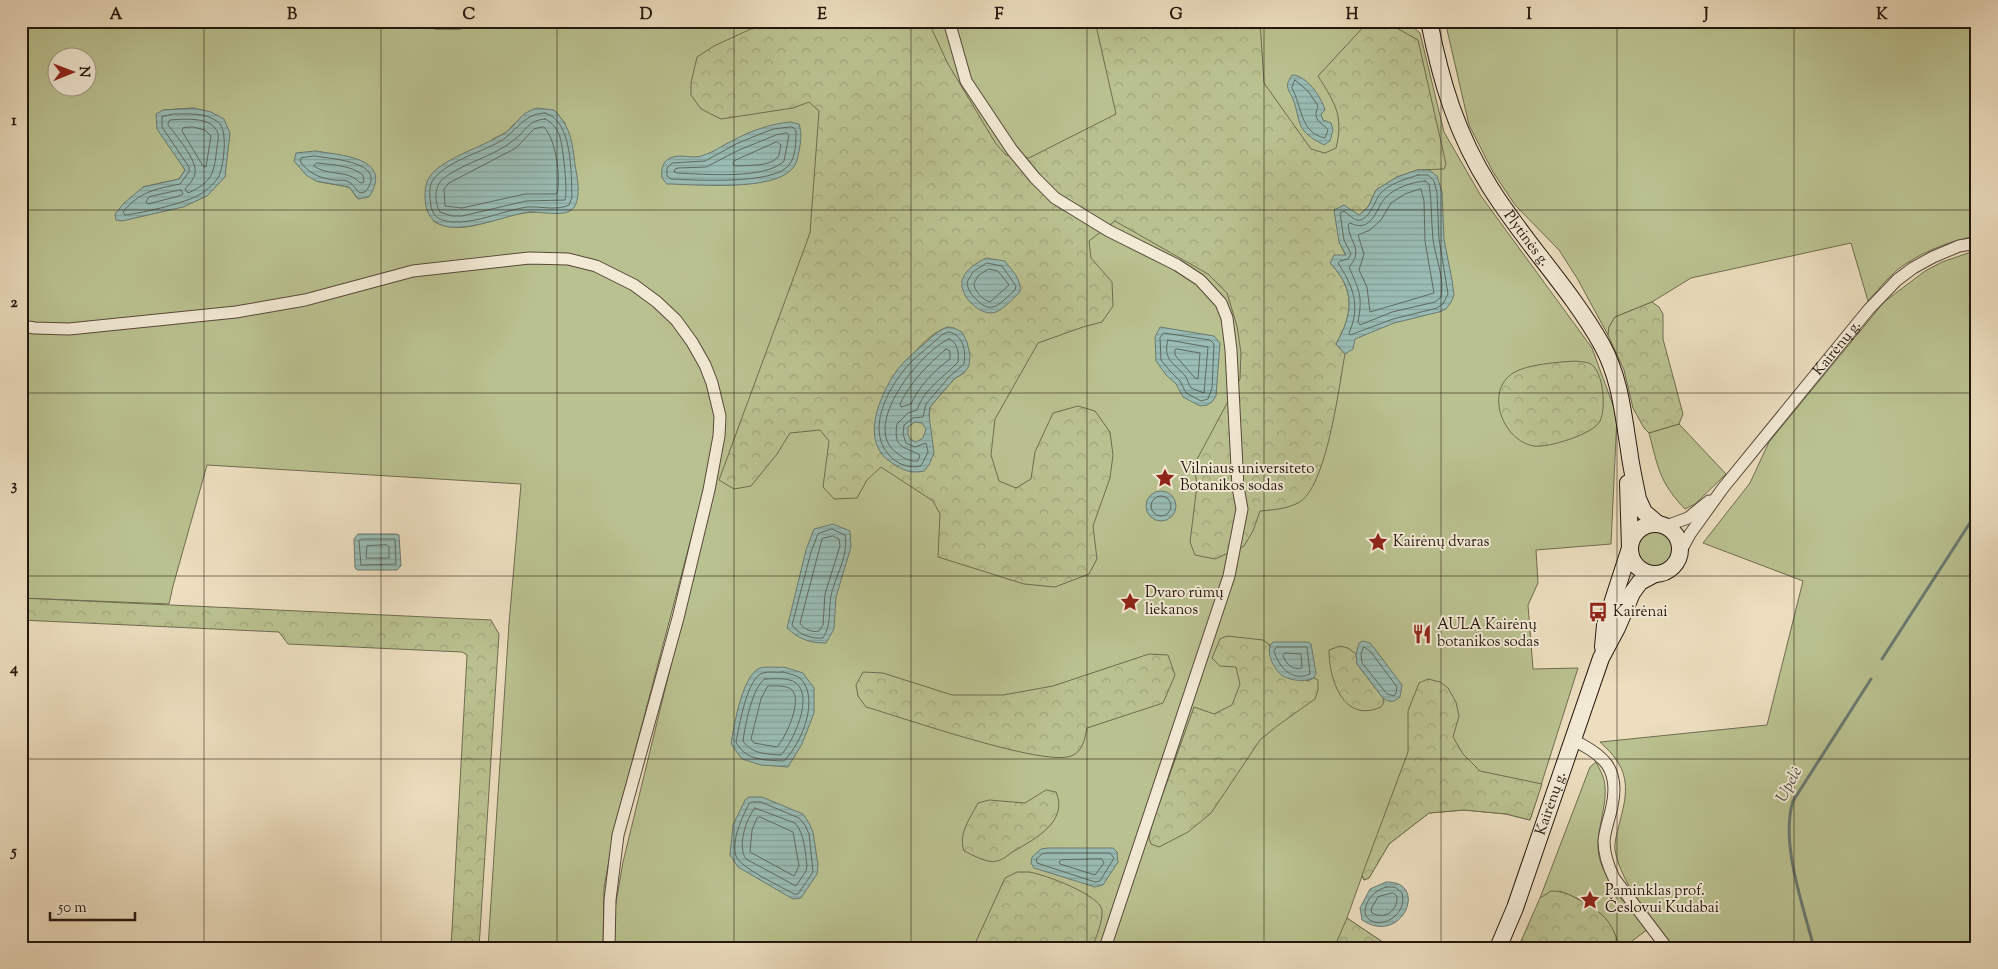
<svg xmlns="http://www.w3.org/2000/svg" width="1998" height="969" viewBox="0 0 1998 969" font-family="'Sorts Mill Goudy',serif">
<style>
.green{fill:#bac190;stroke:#6f6c4e;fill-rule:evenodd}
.forest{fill:url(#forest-crowns);stroke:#6f6c4e;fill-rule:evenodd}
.water{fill:url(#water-rules);stroke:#6a7a71;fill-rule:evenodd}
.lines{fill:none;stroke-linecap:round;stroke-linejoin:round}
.shore{stroke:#5e6a60;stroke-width:1}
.stream{stroke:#6a7a71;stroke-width:3}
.minor-casing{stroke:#564939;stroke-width:13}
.secondary-casing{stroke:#24170c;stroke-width:18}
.minor{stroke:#f3ead5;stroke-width:11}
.secondary{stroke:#f3ead5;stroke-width:16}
.grid{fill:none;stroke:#24170c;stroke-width:1;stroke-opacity:0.55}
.labels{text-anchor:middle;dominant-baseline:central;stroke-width:4;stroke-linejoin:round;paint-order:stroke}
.street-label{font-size:15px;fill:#24170c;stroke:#f3ead5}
.poi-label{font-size:15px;fill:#24170c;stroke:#f3ead5;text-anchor:start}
.water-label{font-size:16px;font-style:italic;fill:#4d5147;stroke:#f3ead5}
.neatline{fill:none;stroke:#24170c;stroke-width:2}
.grid-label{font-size:16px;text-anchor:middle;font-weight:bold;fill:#24170c}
</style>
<defs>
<pattern id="forest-crowns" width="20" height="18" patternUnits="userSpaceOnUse" patternTransform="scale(1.25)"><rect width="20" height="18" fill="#bac190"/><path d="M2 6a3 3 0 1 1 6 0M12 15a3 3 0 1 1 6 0" fill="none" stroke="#a0a57b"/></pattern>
<pattern id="water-rules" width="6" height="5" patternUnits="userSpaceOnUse" patternTransform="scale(1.25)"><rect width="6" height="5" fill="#99bcb4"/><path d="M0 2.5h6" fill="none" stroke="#84a19a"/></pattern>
</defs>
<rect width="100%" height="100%" fill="#ecdebf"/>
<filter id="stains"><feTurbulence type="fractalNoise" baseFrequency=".004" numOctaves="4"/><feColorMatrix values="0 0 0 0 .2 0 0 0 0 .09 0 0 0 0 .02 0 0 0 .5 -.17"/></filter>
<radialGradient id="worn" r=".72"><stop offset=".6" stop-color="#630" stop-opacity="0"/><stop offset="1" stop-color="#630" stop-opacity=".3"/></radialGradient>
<path class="green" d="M21,21h384l31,8h24l27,-8h919l14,12 24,99 37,64 111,152 25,68 -6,128 -75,6 2,33 -10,22 5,64 45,-1 -48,152 -24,-6 -42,-4 -35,3 -40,31 -20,34 -5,2 -2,-4 -15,42 40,27v3h-773v-34l9,-52 93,-382 -9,-2 -92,349 -11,61 -1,60h-115l21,-324 12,-140 -314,-19 -34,121 -4,18 -148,-6zM58,58h30v30h-30zM194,108l-11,99 -40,-20 36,-8 6,-9 -12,-19 -10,-41zM554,110l11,13 -10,90c-14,-2 -28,-1 -42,2 -26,6 -55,21 -80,6l60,-82 14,-7 7,-8zM315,151l11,2 32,46c-4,-4 -5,-8 -8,-11 -2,-2 -28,-5 -34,-7z
M1445,21h532v215c-24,4 -50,14 -70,27 -15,9 -27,25 -39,38l-17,-58 -160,35 -39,24 -37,15 -6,10 -1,8 -31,-57 -18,-28 -44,-45 -22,-33 -24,-47z
M1977,250v698h-304c-20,-29 -52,-63 -58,-98 -1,-9 3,-20 5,-29 10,-36 8,-54 -20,-79l167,-17 36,-144 -100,-38 47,-60 19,-41 115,-140 41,-31 17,-9z
M1679,424l47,50 -31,30 -10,5c-26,-27 -27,-42 -36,-76z
M1637 548a18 18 0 1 1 36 0a18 18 0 1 1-36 0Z
M1596,762c4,8 9,16 9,25 2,24 -12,49 -5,73 8,27 30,49 48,69l-25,19h-4c-7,-34 -29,-45 -59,-57l-20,7 50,-131z"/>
<path class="forest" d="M405,21h82l-27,8h-24z
M768,21h160l20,43 48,80 10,11 23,3 87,-44 -21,-93h165l4,62 47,66 14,4 11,-5c8,-32 -1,-45 -18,-72l51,-55h15l34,19 28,124 -2,5 -27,1 -20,7 -21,13 -8,17 -9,8 -20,27 7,14 -16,7c26,27 23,51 6,81l9,10c-6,31 -18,134 -47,149 -12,6 -26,7 -38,8l-7,20 -9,15 -29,13 -20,-4 -5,-13 7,-57 -3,-20 46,-86 1,-26 -4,-27 -10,-33 -19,-19 -93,-53 -26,20 2,17 21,24 1,24 -11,16 -19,5 -45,16 -43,76 -4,36 8,26 17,7 15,-9 4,-27 18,-39 25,-7 17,5 15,21 3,23 -3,23 -17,48 4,33 -8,15 -34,13 -31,-3 -86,-27 2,-43 -7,-13 -52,-34 -14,13 -10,18 -23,1 -11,-12 6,-46 -9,-11 -30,3 -13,21 -26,32 -17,3 -15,-9 91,-247 9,-122 -10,-9 -16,6 -72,11 -20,-10 -10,-14v-12l6,-26 17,-11zM948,327l16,46 -10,6 -24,28 -6,64 -46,-64c17,-26 39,-70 70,-80z
M1652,302l7,5 4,7v25l20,75 -4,10 -30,9 -5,-5 -11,-20 -9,-38 -16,-35 1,-8 6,-10z
M1576,361c5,1 12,1 15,3 13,9 15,45 9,57 -6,13 -52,27 -66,25 -31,-5 -50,-54 -21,-73 14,-9 47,-11 63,-12z
M21,598l470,22 8,14 -20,314h-28l16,-293 -5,-3 -174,-8 -9,-12 -258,-12z
M1227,636l36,4 7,5 -1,6 38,30 7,-3 4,2v10l-3,9 -38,27 -17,14 -49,73 -23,19 -29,15 -8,-3 -2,-6 3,-14 42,-117 20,7 18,-9 8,-21 -4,-17 -16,-1 -8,-8 8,-19z
M1340,646l8,2 8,6 1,10 26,34 1,4 -3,5c-38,17 -52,-28 -52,-57z
M1149,654l19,1 7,20 -12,28 -76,25c-2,10 -4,24 -16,28 -27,11 -170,-39 -205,-49l-8,-11 -2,-11 7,-13 20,1 69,22h51l50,-9z
M1428,679l12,3 8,6 8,14 3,14 -6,21 10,17 17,17 62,13 -12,36 -24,-6 -42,-4 -35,3 -40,31 -20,34 -5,2 -2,-5 46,-123v-41l11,-28z
M1046,790l10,2c13,29 -21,47 -42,59 -5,3 -11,9 -17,10 -9,3 -24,-6 -33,-10 -6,-18 6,-32 14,-48l11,-3 36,3z
M1017,872c4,0 8,0 12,0 15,2 71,23 73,38 1,12 -6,27 -10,38h-119l32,-70z
M1551,891c12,0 20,4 30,10 22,12 32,20 38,47h-101l22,-50z
M1347,918l40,27v3h-53z"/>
<path class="water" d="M1292,75c14,0 29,21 33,35l-4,4 2,6 8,3 2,7 -3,11 -6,4c-29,-15 -22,-20 -31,-46 -5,-11 -9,-12 -1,-24z
M194,108l17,4 13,7 6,14 -5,44 -18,19 -24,11 -61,14 -6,-1 -1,-6 9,-11 19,-16 36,-8 6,-9 -28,-41 -1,-15 7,-4z
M537,108l17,2c17,18 18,30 21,55 2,10 6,31 0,41 -7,13 -34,5 -46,6 -31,4 -103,40 -104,-15 0,-13 2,-20 13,-29 20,-15 46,-22 67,-35 13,-9 14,-20 32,-25z
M790,122l9,2c3,9 2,18 0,27 -1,6 -2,13 -7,18 -19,22 -93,16 -121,15h-4l-5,-6c-1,-8 0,-16 8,-20 11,-5 24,2 34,-3 10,-3 19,-10 28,-14 18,-10 38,-17 58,-19z
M315,151c24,4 80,6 54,46l-11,2 -9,-12 -33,-6 -10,-6 -12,-14 2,-8z
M1417,170h12l8,6 5,16 2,47 8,41 2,15 -3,7 -5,7 -7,3 -45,11 -39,16 -2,10 -8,5 -9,-10c17,-30 20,-54 -6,-81l4,-8h12l-7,-13 -5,-32 10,-5 15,10 9,-8 8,-17 21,-13z
M986,258l19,3c7,10 17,18 15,31 -7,6 -16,17 -24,20 -16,6 -40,-19 -33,-34 4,-10 14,-15 23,-20z
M948,327l6,1 8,4 5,10 3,13 -1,11 -5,7 -10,6 -24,28 -1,8 5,38 -5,12 -5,6c-14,3 -21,-1 -32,-8 -31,-19 -15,-61 0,-85 7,-13 20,-24 31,-33 8,-7 15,-15 25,-18zM915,422l7,1 4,6 -3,9 -7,4 -6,-3 -2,-5v-7z
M1160,327l54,9 6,7 -4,53 -4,6 -5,3 -7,1 -17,-9 -7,-13 -10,-9 -10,-14 -1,-24z
M1146 506a15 15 0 1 1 30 0a15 15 0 1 1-30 0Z
M833,524l17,7 1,16 -15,50 -2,32 -8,14c-17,0 -27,-4 -39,-15l19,-78 8,-21z
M358,534h38l3,1 2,31 -4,4h-40l-2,-2 -1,-29z
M1363,641l7,2 5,6 27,36 -2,12c-6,5 -10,6 -17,1l-26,-34 -1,-10 3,-11z
M1273,642h35l3,2 5,29 -2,5c-10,4 -22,3 -31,-2 -9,-5 -19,-26 -10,-34z
M784,667l19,6 11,15v25l-12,31 -14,23 -27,-2 -19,-6 -11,-15c3,-18 11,-69 29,-76 6,-2 17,0 24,-1z
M749,797h13l41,17 6,9 4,9 5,33 -1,9 -16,24 -8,1 -55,-32 -8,-12 3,-30 12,-25z
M1048,848h65l4,4 1,10 -15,23 -8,2 -61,-19 -3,-5 1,-6 9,-8z
M1386,882c44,-1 16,65 -24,38l-2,-12 10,-19z"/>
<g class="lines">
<path class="shore" d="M1295,80l13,11 10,15c0,2 -2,5 -2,7 -1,9 8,11 12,17l-3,8c-25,-5 -23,-32 -33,-50z
M545,113c28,7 26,62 27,84l-3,8c-13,6 -28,1 -42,2 -25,4 -49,16 -74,15 -12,-1 -20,-4 -22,-16 -1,-8 -3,-20 2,-26 11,-17 48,-28 66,-38 18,-10 23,-28 46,-29z
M173,114c15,0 32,-2 45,8 10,7 6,40 2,51 -1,6 -10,14 -15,18 -12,11 -63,22 -80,24l-2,-3c17,-21 33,-23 57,-28l9,-12v-5l-27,-40v-10z
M545,119c7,3 13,11 15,18 3,11 8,54 5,63l-39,1 -64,15h-10l-12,-4c-6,-11 -6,-26 4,-34 21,-16 49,-21 70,-38 12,-9 14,-20 31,-21z
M170,120c12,-1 37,-3 45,8 5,6 3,13 2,19 -3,26 -4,35 -29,46l-3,-4c4,-4 9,-10 10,-16 3,-12 -20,-39 -27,-48z
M193,127l12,3 6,6 -5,31 -3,-1 -21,-35 1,-3z
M544,127c12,12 17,50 13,67h-32l-63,14 -17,-2 -1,-17 5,-6 67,-35 18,-19z
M791,127l3,1 2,3c0,10 0,26 -7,34 -15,20 -93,15 -118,14l-4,-3v-8l5,-5 33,-2 31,-17 29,-12 9,-3z
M787,133l2,2 -5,26c-19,19 -80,13 -107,12l-3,-1 1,-3 3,-1 28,-1 33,-17 37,-15z
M777,142l4,3c-1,3 -1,9 -3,12 -8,10 -31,8 -43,9l-2,-2 1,-3z
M315,156c17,3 75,6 50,36l-5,1c-4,-3 -6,-8 -11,-11 -5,-3 -10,-1 -15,-2 -15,-2 -26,-7 -34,-19l1,-3z
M317,163c16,2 33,2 46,12l1,7 -4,1c-12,-14 -31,-6 -46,-17z
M1418,175h10l6,6 3,12 2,46 9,55 -5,10 -6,4 -44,11 -43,16 -1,-2c12,-27 4,-47 -11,-70l2,-2 8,-2 3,-5 -7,-14 -4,-27 4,-2c4,3 9,8 13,9 12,2 18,-20 23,-26 8,-10 26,-15 38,-19z
M1425,181l4,3c3,18 2,36 4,55 2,18 12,39 8,58l-6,5 -43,10 -32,13 -2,-3c5,-26 1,-32 -9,-55 15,-17 1,-23 -1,-42l2,-2c23,11 26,-16 36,-26 9,-9 26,-15 39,-16z
M1421,189l3,12 1,40 9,52 -64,19 -3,-25 -8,-17 5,-16 -6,-19 12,-5 11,-10 10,-17 14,-9z
M181,190l2,4 -4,2 -31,8 -2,-2 3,-5z
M987,263l15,3 14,20 -1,4c-14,12 -23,27 -39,9 -6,-6 -8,-9 -9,-17l6,-10z
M989,269l9,2 11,14 -19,17c-7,-2 -16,-11 -16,-19l4,-7z
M949,332c15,3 17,20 15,32l-14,12 -24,28 -3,13 -10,1 -9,7 -1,9 3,9 9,4 11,-4 2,9 -7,14c-11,3 -24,-2 -31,-10 -27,-28 2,-75 23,-96 10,-9 20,-17 30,-26z
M1164,333l46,7 4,4 -2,44 -4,11 -7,2 -15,-8 -6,-12 -10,-10 -9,-11 -1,-22z
M949,339c9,3 10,15 9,23 -14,15 -35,28 -41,48l-9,3 -11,11c-4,25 7,22 23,31l-2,6c-8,1 -15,-3 -21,-8 -38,-26 24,-102 52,-114z
M1168,340l40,7 -4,46 -13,-5c-2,-3 -3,-7 -5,-11 -10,-13 -24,-16 -18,-37z
M946,349l4,2v8c-14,10 -32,28 -39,45l-10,3 -1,-3c11,-23 27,-38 46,-55z
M1177,349l23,4 -2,26 -3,-1 -20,-23v-5z
M1151 506a10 10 0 1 1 20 0a10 10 0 1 1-20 0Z
M832,529l13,6c4,21 -10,41 -14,61 -3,16 1,27 -8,42 -11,1 -24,-3 -31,-13l19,-73 7,-18z
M833,536l6,3 1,7 -15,48 -2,31 -4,6c-6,2 -16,-2 -19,-8l22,-84z
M362,539h33l1,25 -35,1 -2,-24z
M387,545l2,2v11h-23l1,-12z
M1277,647h30l3,27c-19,8 -31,-7 -36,-23z
M1364,647l7,5 26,35 -1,6 -2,3 -7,-2 -25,-31 -1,-9z
M1285,653l16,1 1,14c-10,2 -15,-3 -19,-12z
M783,672c6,2 14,3 18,7 19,21 0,65 -17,82 -20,-1 -38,0 -48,-19 3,-15 11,-65 27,-69 6,-2 14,0 20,-1z
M765,679c9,0 23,-2 31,4 18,14 -3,59 -15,72 -15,-1 -29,-1 -38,-14 2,-15 9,-54 22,-62z
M768,686c7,0 17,-1 23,3 13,10 -6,50 -14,58l-23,-4 -3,-4 10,-40z
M752,802h9l38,16 6,7 4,9 4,38 -15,22h-4c-12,-7 -54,-26 -58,-38 -5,-15 6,-39 13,-52z
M755,808l40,15c10,11 10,29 12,43l-1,5 -10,15 -50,-27c-9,-12 0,-41 9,-51z
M760,817l33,15 6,34 -5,10 -44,-24 2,-22 5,-12z
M1048,853h62l4,5 -14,23 -5,1 -58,-19 -1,-4 6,-5z
M1102,859l2,4 -9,12 -35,-11 -1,-2 2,-2z
M1386,887h9l7,6c7,25 -30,41 -37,20 0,-13 9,-22 21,-26z
M1393,893l4,3c1,15 -12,24 -25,17l-1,-4 7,-12z"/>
<path class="stream" d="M1882,659l95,-147
M1814,948c-11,-43 -34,-105 -21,-147l78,-122"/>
<defs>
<g id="minor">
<path d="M949,21l17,60 46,69 23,28 20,20 54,33 68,34 23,15 21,23 6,15 4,32 7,137 4,22 -13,67 -124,372"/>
<path d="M21,326l14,2 34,1 167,-17 69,-12 108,-29 116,-13 39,1 28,7 38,19 23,17 19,18 16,22 13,23 7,18 8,33 -1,20 -10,54 -31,128 -60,217 -8,65 -1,48"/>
<path d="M1666,526l22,-8 21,-17"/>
<path id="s1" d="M1679,554l11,-20 33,-46 146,-179 28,-29 16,-12 20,-11 26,-11 18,-3"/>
<path d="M1573,740c31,15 47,29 39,66 -2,11 -7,23 -8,35 0,13 4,25 10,37l53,70"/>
</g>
<g id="secondary">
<path id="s2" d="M1429,21c12,61 28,114 61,166 34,55 80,101 112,158 18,33 21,68 27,105 2,17 6,33 9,49l6,13 14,12"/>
<circle cx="1655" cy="549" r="25"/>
<path d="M1603,647l2,-22 25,-77 -2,-65"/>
<path id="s3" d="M1498,948l17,-40 86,-250 16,-30 15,-35 8,-11 15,-8"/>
</g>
</defs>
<use href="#minor" class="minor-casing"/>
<use href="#secondary" class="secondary-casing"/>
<use href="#minor" class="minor"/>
<use href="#secondary" class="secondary"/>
</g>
<path class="grid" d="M204,21v927M381,21v927M557,21v927M734,21v927M911,21v927M1087,21v927M1264,21v927M1441,21v927M1617,21v927M1794,21v927M21,210h1956M21,393h1956M21,576h1956M21,759h1956"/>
<defs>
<symbol id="sight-bare" viewBox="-9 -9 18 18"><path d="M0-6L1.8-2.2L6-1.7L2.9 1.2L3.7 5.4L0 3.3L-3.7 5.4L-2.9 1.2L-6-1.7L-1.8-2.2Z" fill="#8f2418" stroke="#f3ead5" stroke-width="2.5" paint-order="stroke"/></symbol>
<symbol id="bus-bare" viewBox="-9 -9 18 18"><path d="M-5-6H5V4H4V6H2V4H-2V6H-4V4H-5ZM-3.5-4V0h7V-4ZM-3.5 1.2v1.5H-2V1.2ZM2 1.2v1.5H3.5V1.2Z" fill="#8f2418" stroke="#f3ead5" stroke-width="2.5" paint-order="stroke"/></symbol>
<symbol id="restaurant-bare" viewBox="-9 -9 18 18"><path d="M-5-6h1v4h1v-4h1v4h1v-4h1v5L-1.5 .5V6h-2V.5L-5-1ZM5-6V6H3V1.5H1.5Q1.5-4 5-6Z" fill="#8f2418" stroke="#f3ead5" stroke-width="2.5" paint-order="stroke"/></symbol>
</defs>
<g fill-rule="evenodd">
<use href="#sight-bare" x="1151" y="464" width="28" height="28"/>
<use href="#sight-bare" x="1364" y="528" width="28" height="28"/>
<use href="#sight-bare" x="1116" y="588" width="28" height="28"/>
<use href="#bus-bare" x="1584" y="598" width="28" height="28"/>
<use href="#restaurant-bare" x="1408" y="620" width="28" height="28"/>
<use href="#sight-bare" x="1576" y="886" width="28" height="28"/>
</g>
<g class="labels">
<g class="street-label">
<text stroke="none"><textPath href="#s2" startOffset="241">Plytinės g.</textPath></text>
<text stroke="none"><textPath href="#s1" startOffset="260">Kairėnų g.</textPath></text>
<text stroke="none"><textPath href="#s3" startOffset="154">Kairėnų g.</textPath></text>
</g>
<g class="poi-label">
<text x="1180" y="469">Vilniaus universiteto<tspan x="1180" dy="17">Botanikos sodas</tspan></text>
<text x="1393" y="542">Kairėnų dvaras</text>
<text x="1145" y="593">Dvaro rūmų<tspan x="1145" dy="17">liekanos</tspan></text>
<text x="1613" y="612">Kairėnai</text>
<text x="1437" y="625">AULA Kairėnų<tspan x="1437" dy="17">botanikos sodas</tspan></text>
<text x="1605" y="891">Paminklas prof.<tspan x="1605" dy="17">Česlovui Kudabai</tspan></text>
</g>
<g class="water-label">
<text transform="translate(1790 785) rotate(-62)">Upelė</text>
</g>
</g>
<rect width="1998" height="969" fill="none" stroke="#ecdebf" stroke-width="55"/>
<g transform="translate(72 72) rotate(89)"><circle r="24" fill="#f3ead5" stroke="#a09685"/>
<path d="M0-4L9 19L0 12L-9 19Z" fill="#8f2418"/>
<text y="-8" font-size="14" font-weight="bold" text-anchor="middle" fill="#24170c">N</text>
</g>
<path d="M50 912v8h85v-8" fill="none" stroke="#24170c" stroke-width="2.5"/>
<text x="58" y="912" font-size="15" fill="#24170c" stroke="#f3ead5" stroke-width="4" paint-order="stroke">50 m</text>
<rect x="28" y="28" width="1942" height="914" class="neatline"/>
<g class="grid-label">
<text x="116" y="19">A</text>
<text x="292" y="19">B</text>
<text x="469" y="19">C</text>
<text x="646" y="19">D</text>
<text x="822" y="19">E</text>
<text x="999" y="19">F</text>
<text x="1176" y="19">G</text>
<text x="1352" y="19">H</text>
<text x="1529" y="19">I</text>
<text x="1706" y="19">J</text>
<text x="1882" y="19">K</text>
<text x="14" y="125">1</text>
<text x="14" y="307">2</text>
<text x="14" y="490">3</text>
<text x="14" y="673">4</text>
<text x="14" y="856">5</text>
</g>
<rect width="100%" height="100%" filter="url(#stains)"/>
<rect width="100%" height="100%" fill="url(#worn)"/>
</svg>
